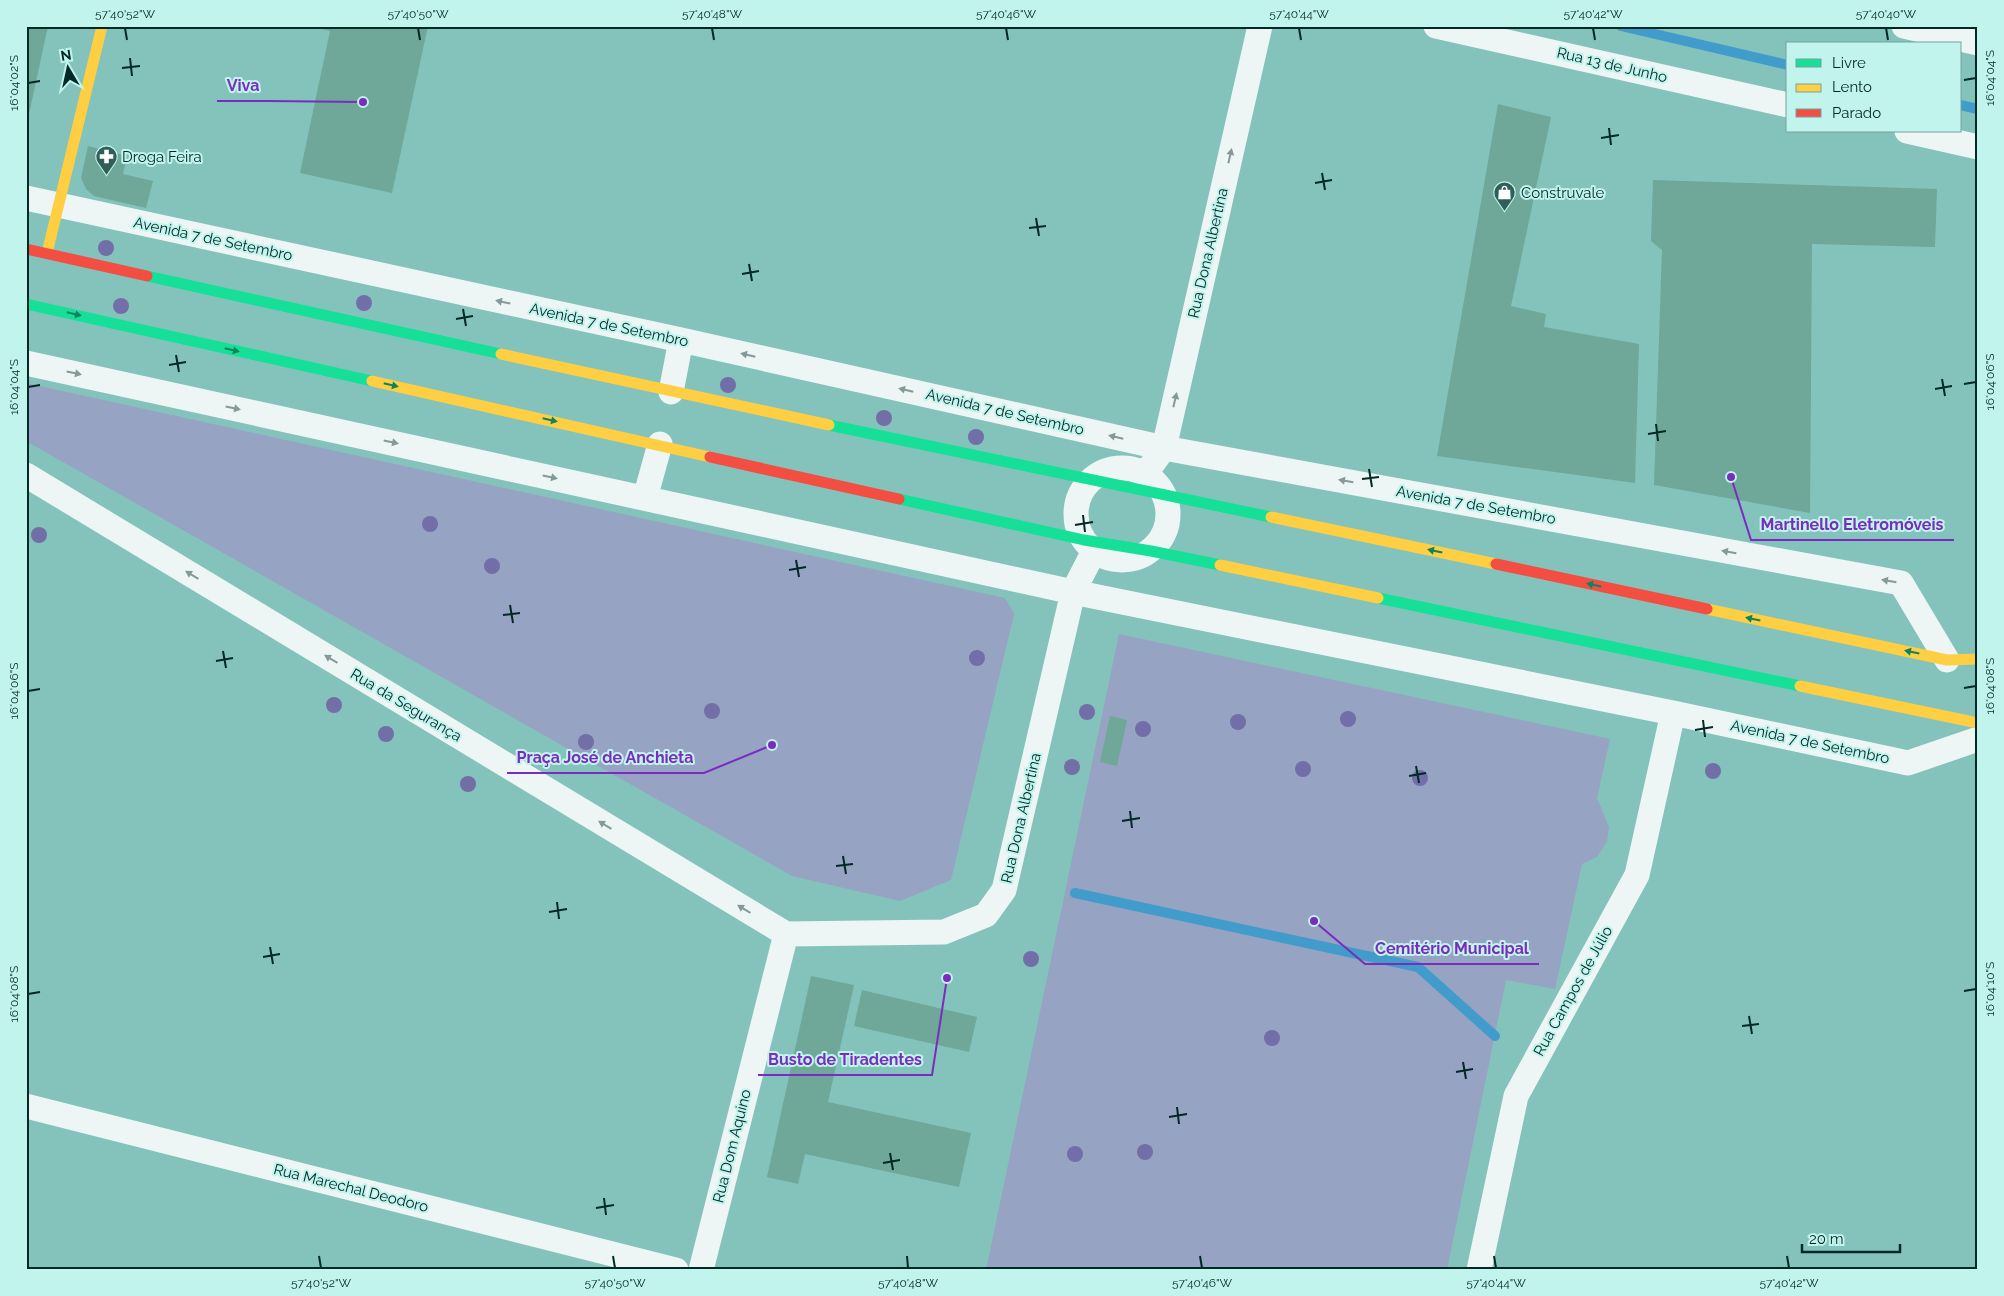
<svg xmlns="http://www.w3.org/2000/svg" width="2004" height="1296" viewBox="0 0 2004 1296" font-family="Raleway,sans-serif">
<style>
.green{fill:#96a3c2}
.lines{fill:none;stroke-linecap:round;stroke-linejoin:round}
.stream{stroke:#419ccc;stroke-width:10}
.building{fill:#6fa799}
.street{stroke:#edf6f5;stroke-width:25}
.fast{stroke:#16e098;stroke-width:11}
.slow{stroke:#ffcf43;stroke-width:11}
.jam{stroke:#f24e42;stroke-width:11}
.tree{fill:#726ea7}
.oneway{fill:#839a97}
.oneway2{fill:#0c845e}
.ticks{fill:none;stroke:#022925;stroke-width:2}
.labels{text-anchor:middle;dominant-baseline:central;stroke-width:4;stroke-linejoin:round;paint-order:stroke}
.street-label{font-size:15px;fill:#022925;stroke:#c0f4ec}
.poi-label{font-size:15px;fill:#022925;stroke:#c0f4ec;text-anchor:start}
.leader{fill:none;stroke:#7b2cbf;stroke-width:2}
.callout-dot{fill:#7b2cbf;stroke:#c0f4ec;stroke-width:2}
.callout-label{font-size:16px;text-anchor:middle;font-weight:bold;fill:#7b2cbf;stroke:#c0f4ec;stroke-width:4;stroke-linejoin:round;paint-order:stroke}
.neatline{fill:none;stroke:#022925;stroke-width:2}
.ticks-label{font-size:12px;text-anchor:middle;fill:#022925}
</style>
<rect width="100%" height="100%" fill="#84c3bb"/>
<path class="green" d="M26,383l979,215 9,16 -63,266 -51,21 -108,-25 -766,-435z
M1119,634l491,105 -13,59 12,29 -2,15 -10,15 -15,7 -27,125 -49,-9 -59,290h-461z"/>
<g class="lines">
<path class="stream" d="M1621,26l167,39
M1960,105l18,4
M1075,893l343,74 77,69"/>
</g>
<path class="building" d="M26,26h22l-19,88 -3,-1z
M310,26h118l-36,167 -92,-20 30,-142z
M1498,104l53,13 -40,189 35,8 -2,13 95,17 -4,139 -198,-27z
M88,146l39,10 -4,18 30,7 -7,27 -52,-12 -8,-7 -5,-11z
M1653,180l284,9 -2,58 -123,-3 -2,269 -156,-28 8,-235 -11,-9z
M1110,716l17,4 -10,46 -17,-4z
M811,976l43,9 -26,117 143,31 -12,54 -154,-33 -7,30 -31,-7z
M862,990l115,27 -8,35 -115,-26z"/>
<g class="lines">
<path class="street" d="M1436,26l352,79
M1904,26l74,17
M1907,131l71,16
M26,198l655,142 483,108 737,135 46,77
M26,363l1047,229 600,121 235,50 70,-24
M671,392l10,-52
M1076 514a46 46 0 1 1 92 0a46 46 0 1 1-92 0Z
M1145,474l19,-26 96,-422
M26,475l760,459
M645,498l15,-54
M786,934l158,-2 42,-17 18,-25 69,-298 21,-41
M26,1106l650,164
M701,1270l85,-336
M1479,1270l37,-174 121,-221 36,-162"/>
<path class="fast" d="M147,276l354,78
M26,304l346,77
M829,425l442,92
M899,499l185,41 67,11 69,14
M1378,598l422,88"/>
<path class="slow" d="M47,253l55,-227
M501,354l328,71
M372,381l338,76
M1271,517l225,47
M1220,565l158,33
M1707,609l240,51 31,-1
M1800,686l178,37"/>
<path class="jam" d="M26,249l121,27
M710,457l189,42
M1496,564l211,45"/>
</g>
<g class="tree">
<circle cx="106" cy="248" r="8"/>
<circle cx="364" cy="303" r="8"/>
<circle cx="121" cy="306" r="8"/>
<circle cx="728" cy="385" r="8"/>
<circle cx="884" cy="418" r="8"/>
<circle cx="976" cy="437" r="8"/>
<circle cx="430" cy="524" r="8"/>
<circle cx="39" cy="535" r="8"/>
<circle cx="492" cy="566" r="8"/>
<circle cx="977" cy="658" r="8"/>
<circle cx="334" cy="705" r="8"/>
<circle cx="712" cy="711" r="8"/>
<circle cx="1087" cy="712" r="8"/>
<circle cx="1348" cy="719" r="8"/>
<circle cx="1238" cy="722" r="8"/>
<circle cx="1143" cy="729" r="8"/>
<circle cx="386" cy="734" r="8"/>
<circle cx="586" cy="742" r="8"/>
<circle cx="1072" cy="767" r="8"/>
<circle cx="1303" cy="769" r="8"/>
<circle cx="1713" cy="771" r="8"/>
<circle cx="1420" cy="778" r="8"/>
<circle cx="468" cy="784" r="8"/>
<circle cx="1031" cy="959" r="8"/>
<circle cx="1272" cy="1038" r="8"/>
<circle cx="1145" cy="1152" r="8"/>
<circle cx="1075" cy="1154" r="8"/>
</g>
<defs><path id="oneway-solid" d="M-6-.8H1V-3.2L6.5 0L1 3.2V.8H-6Z" transform="scale(1.25)"/></defs>
<g class="oneway">
<use href="#oneway-solid" transform="translate(1230 156) rotate(-77)"/>
<use href="#oneway-solid" transform="translate(503 302) rotate(-168)"/>
<use href="#oneway-solid" transform="translate(748 355) rotate(-167)"/>
<use href="#oneway-solid" transform="translate(74 373) rotate(12)"/>
<use href="#oneway-solid" transform="translate(906 390) rotate(-167)"/>
<use href="#oneway-solid" transform="translate(1175 400) rotate(-77)"/>
<use href="#oneway-solid" transform="translate(233 408) rotate(12)"/>
<use href="#oneway-solid" transform="translate(1116 437) rotate(-167)"/>
<use href="#oneway-solid" transform="translate(391 442) rotate(12)"/>
<use href="#oneway-solid" transform="translate(550 477) rotate(12)"/>
<use href="#oneway-solid" transform="translate(1346 481) rotate(-170)"/>
<use href="#oneway-solid" transform="translate(1729 552) rotate(-170)"/>
<use href="#oneway-solid" transform="translate(192 575) rotate(-149)"/>
<use href="#oneway-solid" transform="translate(1889 581) rotate(-170)"/>
<use href="#oneway-solid" transform="translate(331 659) rotate(-149)"/>
<use href="#oneway-solid" transform="translate(605 825) rotate(-149)"/>
<use href="#oneway-solid" transform="translate(744 909) rotate(-149)"/>
</g>
<g class="oneway2">
<use href="#oneway-solid" transform="translate(74 314) rotate(13)"/>
<use href="#oneway-solid" transform="translate(232 350) rotate(13)"/>
<use href="#oneway-solid" transform="translate(391 385) rotate(13)"/>
<use href="#oneway-solid" transform="translate(550 420) rotate(13)"/>
<use href="#oneway-solid" transform="translate(1435 551) rotate(-168)"/>
<use href="#oneway-solid" transform="translate(1594 585) rotate(-168)"/>
<use href="#oneway-solid" transform="translate(1753 619) rotate(-168)"/>
<use href="#oneway-solid" transform="translate(1912 652) rotate(-168)"/>
</g>
<path class="ticks" d="M125,28l2,12M418,28l2,12M712,28l2,12M1006,28l2,12M1299,28l2,12M1593,28l2,12M1886,28l2,12M130,58l2,18M122,68l18,-2M1964,80l12,-2M28,83l12,-2M1609,128l2,17M1601,138l18,-3M1322,173l3,17M1315,183l17,-3M1036,218l3,18M1029,228l17,-2M749,264l3,17M742,274l17,-3M463,309l3,17M456,319l17,-3M176,355l3,17M169,365l17,-3M1942,379l3,17M1964,384l12,-2M28,387l12,-2M1935,389l17,-3M1656,424l2,17M1648,434l18,-3M1369,469l3,18M1362,479l17,-2M1083,515l2,17M1075,525l18,-3M796,560l3,17M789,570l17,-3M510,605l3,18M503,615l17,-2M223,651l3,17M216,661l17,-3M1964,688l12,-2M28,691l12,-2M1703,720l2,17M1695,730l18,-3M1416,766l3,17M1409,776l17,-3M1130,811l2,17M1122,821l18,-3M843,856l3,18M836,866l17,-2M557,902l2,17M549,912l18,-3M270,947l3,17M263,957l17,-3M1964,991l12,-2M28,994l12,-2M1749,1016l3,18M1742,1026l17,-2M1463,1062l3,17M1456,1072l17,-3M1177,1107l2,17M1169,1117l18,-3M890,1153l3,17M883,1163l17,-3M604,1198l2,17M596,1208l18,-3M319,1256l2,12M613,1256l2,12M907,1256l1,12M1200,1256l2,12M1494,1256l2,12M1787,1256l2,12"/>
<defs>
<symbol id="pharmacy-pin" viewBox="-11 -11 22 30"><path d="M0 17L-7.5 6A9.5 9.5 0 1 1 7.5 6Z" fill="#305f5a" stroke="#c0f4ec"/><path d="M-2-6h4v4h4v4h-4v4h-4v-4h-4v-4h4Z" fill="#fff"/></symbol>
<symbol id="shop-pin" viewBox="-11 -11 22 30"><path d="M0 17L-7.5 6A9.5 9.5 0 1 1 7.5 6Z" fill="#305f5a" stroke="#c0f4ec"/><path d="M-5-2.5h2.3a2.7 3.5 0 0 1 5.4 0H5L5.5 6h-11ZM-1.5-2.5h3a1.5 2.3 0 0 0-3 0Z" fill="#fff"/></symbol>
</defs>
<g fill-rule="evenodd">
<use href="#pharmacy-pin" x="94" y="144" width="25" height="34"/>
<use href="#shop-pin" x="1492" y="180" width="25" height="34"/>
</g>
<g class="labels">
<g class="street-label">
<text transform="translate(1612 65) rotate(13)">Rua 13 de Junho</text>
<text transform="translate(213 239) rotate(12)">Avenida 7 de Setembro</text>
<text transform="translate(1208 253) rotate(-77)">Rua Dona Albertina</text>
<text transform="translate(609 325) rotate(12)">Avenida 7 de Setembro</text>
<text transform="translate(1005 412) rotate(13)">Avenida 7 de Setembro</text>
<text transform="translate(1476 505) rotate(10)">Avenida 7 de Setembro</text>
<text transform="translate(406 705) rotate(31)">Rua da Segurança</text>
<text transform="translate(1810 742) rotate(12)">Avenida 7 de Setembro</text>
<text transform="translate(1021 818) rotate(-77)">Rua Dona Albertina</text>
<text transform="translate(1573 991) rotate(-61)">Rua Campos de Júlio</text>
<text transform="translate(732 1146) rotate(-76)">Rua Dom Aquino</text>
<text transform="translate(351 1188) rotate(14)">Rua Marechal Deodoro</text>
</g>
<g class="poi-label">
<text x="122" y="157">Droga Feira</text>
<text x="1521" y="193">Construvale</text>
</g>
</g>
<path class="leader" d="M363 102L269 101H217M1731 477L1751 540H1954M772 745L704 773H507M1314 921L1365 964H1539M947 978L932 1075H758"/>
<g class="callout-dot">
<circle cx="363" cy="102" r="5"/>
<circle cx="1731" cy="477" r="5"/>
<circle cx="772" cy="745" r="5"/>
<circle cx="1314" cy="921" r="5"/>
<circle cx="947" cy="978" r="5"/>
</g>
<g class="callout-label">
<text x="243" y="91">Viva</text>
<text x="1852" y="530">Martinello Eletromóveis</text>
<text x="605" y="763">Praça José de Anchieta</text>
<text x="1452" y="954">Cemitério Municipal</text>
<text x="845" y="1065">Busto de Tiradentes</text>
</g>
<rect width="2004" height="1296" fill="none" stroke="#c0f4ec" stroke-width="55"/>
<rect x="1786" y="42" width="175" height="90" fill="#c0f4ec" stroke="#74a39c"/>
<rect x="1796" y="59" width="25" height="8" fill="#16e098" stroke="#74a39c"/>
<text x="1832" y="68" font-size="15" fill="#022925">Livre</text>
<rect x="1796" y="84" width="25" height="8" fill="#ffcf43" stroke="#74a39c"/>
<text x="1832" y="92" font-size="15" fill="#022925">Lento</text>
<rect x="1796" y="109" width="25" height="8" fill="#f24e42" stroke="#74a39c"/>
<text x="1832" y="118" font-size="15" fill="#022925">Parado</text>
<g transform="translate(68 68) rotate(351)" stroke="#c0f4ec" stroke-width="4" paint-order="stroke">
<path d="M0-4L9 19L0 12L-9 19Z" fill="#022925"/>
<text y="-8" font-size="14" font-weight="bold" text-anchor="middle" fill="#022925">N</text>
</g>
<path d="M1802 1244v8h98v-8" fill="none" stroke="#022925" stroke-width="2.5"/>
<text x="1809" y="1244" font-size="15" fill="#022925" stroke="#c0f4ec" stroke-width="4" paint-order="stroke">20 m</text>
<rect x="28" y="28" width="1948" height="1240" class="neatline"/>
<g class="ticks-label">
<text x="125" y="18">57°40'52"W</text>
<text x="418" y="18">57°40'50"W</text>
<text x="712" y="18">57°40'48"W</text>
<text x="1006" y="18">57°40'46"W</text>
<text x="1299" y="18">57°40'44"W</text>
<text x="1593" y="18">57°40'42"W</text>
<text x="1886" y="18">57°40'40"W</text>
<text transform="translate(1990 78) rotate(-90)" y="4">16°04'04"S</text>
<text transform="translate(14 83) rotate(-90)" y="4">16°04'02"S</text>
<text transform="translate(1990 382) rotate(-90)" y="4">16°04'06"S</text>
<text transform="translate(14 387) rotate(-90)" y="4">16°04'04"S</text>
<text transform="translate(1990 686) rotate(-90)" y="4">16°04'08"S</text>
<text transform="translate(14 691) rotate(-90)" y="4">16°04'06"S</text>
<text transform="translate(1990 989) rotate(-90)" y="4">16°04'10"S</text>
<text transform="translate(14 994) rotate(-90)" y="4">16°04'08"S</text>
<text x="321" y="1287">57°40'52"W</text>
<text x="615" y="1287">57°40'50"W</text>
<text x="908" y="1287">57°40'48"W</text>
<text x="1202" y="1287">57°40'46"W</text>
<text x="1496" y="1287">57°40'44"W</text>
<text x="1789" y="1287">57°40'42"W</text>
</g>
</svg>
